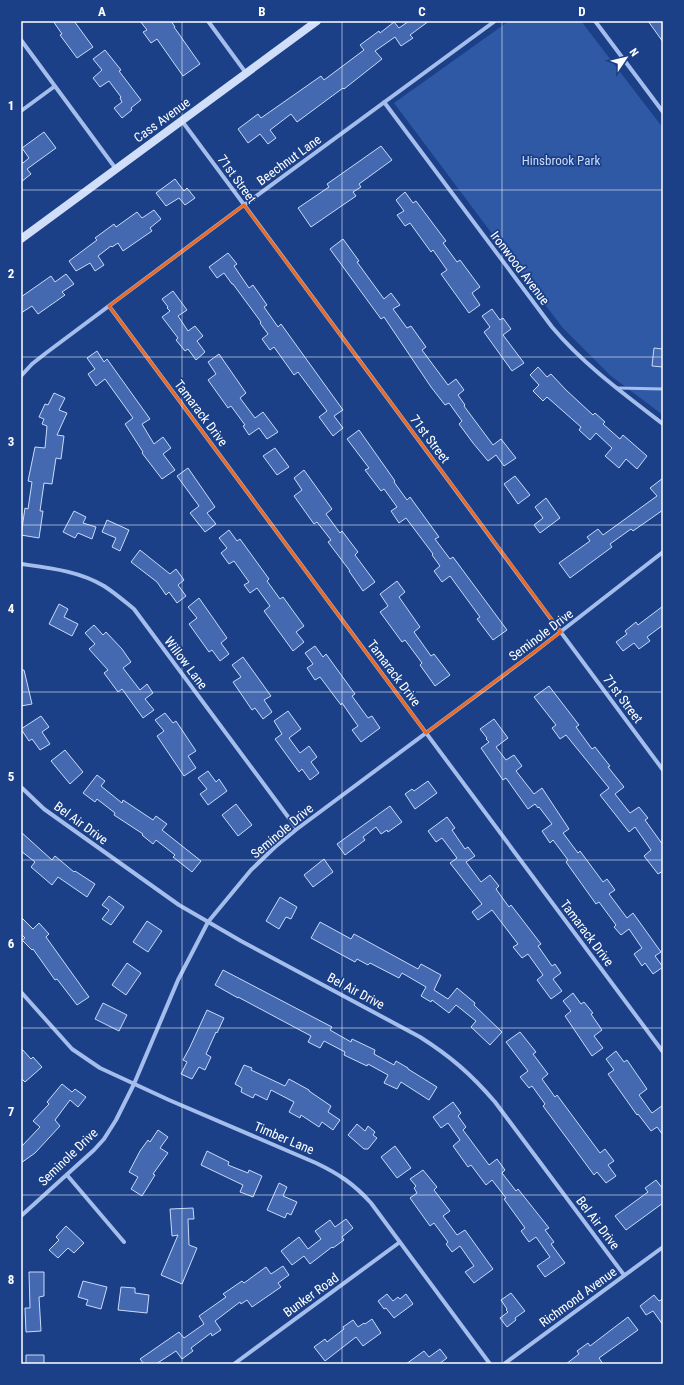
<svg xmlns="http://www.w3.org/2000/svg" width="684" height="1385" viewBox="0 0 684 1385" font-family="'Roboto Condensed',sans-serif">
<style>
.green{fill:#2f58a5}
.building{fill:#4469b0;stroke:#c9daf9}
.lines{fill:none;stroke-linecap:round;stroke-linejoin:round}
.lane{stroke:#a4bdec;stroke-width:3}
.street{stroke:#a4bdec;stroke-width:4}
.secondary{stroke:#d0def9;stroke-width:8}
.marked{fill:none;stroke:#ea6a24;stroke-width:3;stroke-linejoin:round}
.grid{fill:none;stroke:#fff;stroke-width:1;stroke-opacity:0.55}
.labels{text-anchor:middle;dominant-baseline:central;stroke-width:3.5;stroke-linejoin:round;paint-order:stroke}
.street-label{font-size:13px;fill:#fff;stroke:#1b4087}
.park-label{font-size:13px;fill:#c9daf9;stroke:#1b4087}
.neatline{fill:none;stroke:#fff;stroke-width:1.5}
.grid-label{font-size:13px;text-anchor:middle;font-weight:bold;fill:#fff}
</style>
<rect width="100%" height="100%" fill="#1b4087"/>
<path class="green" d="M509,21h72l82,107v287l-52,-39 -49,-49 -168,-224z"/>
<path class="building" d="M53,21h21l19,26 -16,11 -17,-23 2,-1z
M140,21h31l4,6h-1l26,37 -17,12 -26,-37 -6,4 -8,-11 4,-2z
M409,21h20l-19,14 3,3 -12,8 -6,-9 -20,14 7,8 -38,30 -1,-1 -46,34 -6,-8 -21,16 6,8 -8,6 -8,-10 -12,9 -10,-14 20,-15 3,4 60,-42 3,4 40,-30 -4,-5 19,-14 1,2 14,-11 5,6z
M648,21h15v21z
M105,50l16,20 -2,1 22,29 -10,8 1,2 -10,8 -8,-10 8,-6 -2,-4 1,-1 -12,-16 -9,6 -7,-9 9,-8 -9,-11z
M44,132l12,16 -29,21 4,5 -10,8v-21l2,2 6,-5 -7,-10z
M381,146l11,14 -33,24 2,3 -8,5 3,4 -45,31 -13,-19 31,-21 -2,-3z
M175,179l9,12 3,-3 8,10 -10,7 -6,-7 -13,8 -10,-13z
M405,192l8,11 3,-2 30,40 -3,2 14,19 3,-2 20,27 -8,6 8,12 -11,8 -28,-39 6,-4 -14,-20 -2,2 -21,-29 -5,3 -8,-11 7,-4 -8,-11z
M154,210l7,9 -11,9 2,3 -29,20 -5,-8 -6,4 -1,-1 -13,10 6,9 -9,6 -5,-8 -14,8 -7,-10 28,-21 -2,-2 19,-14 2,3 21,-15 5,6z
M343,239l16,22 -2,1 27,37 7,-6 9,12 -7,4 14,19 4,-2 15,21 -4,3 26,35 8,-6 8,11 -6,5 7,10 -1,1 29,39 8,-6 15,19 -12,8 -8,-11 -8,6 -15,-18 -14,-19 3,-3 -13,-18 -4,2 -14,-18 -47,-70 -3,2 -51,-70z
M228,253l9,11 -3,2 15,22 4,-3 14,20 -3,2 14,20 3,-3 62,86 -9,6 9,12 -10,8 -14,-19 8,-6 -29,-39 -4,3 -20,-28 -4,3 -8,-11 6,-5 -8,-11 1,-1 -28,-38h-1l-8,-11 -7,5 -8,-11z
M66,274l8,10 -12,8 3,3 -27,19 -6,-8 -11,7v-16l30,-21 4,6z
M173,291l14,19 -9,6 10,15 7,-5 8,10 -6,5 8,11 -9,8 -8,-11 -3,2 -9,-11 2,-2 -16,-21 8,-6 -3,-3 1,-1 -6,-8z
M492,309l8,11 3,-2 8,11 -8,6 21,28 -12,8 -28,-39 6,-5 -8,-11z
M654,348l9,1v18l-11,-1z
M97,351l7,11 3,-3 43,60 -8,5 12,20 9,-7 8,11 -8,6 12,16 -13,9 -20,-26 1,-1 -18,-28 8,-6 -28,-39 -9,7 -8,-12 7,-5 -8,-11z
M219,354l27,39 -6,5 15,20 8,-6 15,20 -11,7 -8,-11 -10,7 -6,-9 2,-1 -14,-19 -3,2 -20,-28 8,-6 -8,-12z
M538,367l9,10 4,-3 15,16 27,25 2,-2 10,9 -2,2 17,15 3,-4 24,21 -10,13 -11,-10 -7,9 -14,-12 7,-8 -16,-15 -6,7 -11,-10 2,-3 -34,-30 -4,4 -10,-10 6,-6 -9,-10z
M54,393l11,5 -6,12 8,3 -10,22 7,1 -3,23 -5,-1 -4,26 -8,-1 -4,28h3l-4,27 -18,-3 4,-27 3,1 4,-27 -4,-1 7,-34 10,1 2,-22 -5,-2 2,-5 -5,-2 6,-13 3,1z
M359,430l36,51 -1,1 13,18 3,-3 29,40 -4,2 15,20 3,-2 54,73 -14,10 -16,-21 3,-2 -30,-41 -8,6 -8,-11 6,-5 -8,-11 1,-1 -27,-36 -7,5 -8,-12 6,-4 -13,-18 -3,2 -16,-21 4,-2 -22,-29z
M275,448l14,19 -12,8 -14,-19z
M188,468l27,39 -8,6 9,11 -11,8 -15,-19 9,-7 -22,-30z
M304,470l28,39 -6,5 14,19 2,-2 16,21 -3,3 20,27 -12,9 -14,-20h1l-22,-29 3,-2 -14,-18 -3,2 -20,-28 8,-6 -8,-12z
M515,476l15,19 -12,9 -14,-20z
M663,478v32l-30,21 -2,-2 -21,15 2,3 -42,31 -11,-15 31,-22 -3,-4 11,-8 5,6 54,-39 -7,-8z
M546,498l14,20 -20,15 -6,-8 9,-7 -8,-11z
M74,511l12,6 -3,6 13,4 -4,12 -14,-6 -3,5 -12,-6z
M107,520l22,10 -9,21 -8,-4 4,-9 -14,-6z
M229,530l8,11 3,-2 29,40 -2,2 13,18 3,-2 21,29 -8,6 8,10 -11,9 -29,-40 6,-5 -13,-18 -7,5 -6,-8 5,-3 -15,-21 -5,3 -8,-11 6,-5 -8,-10z
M140,550l30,24 6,-5 8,11 -6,5 8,11 -9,7 -8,-11 -3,3 -9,-13 -26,-20z
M397,581l8,11 -6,5 21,30 -6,5 17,24 3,-2 16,21 -15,11 -15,-21 2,-2 -17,-23 -3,2 -22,-30 8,-6 -8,-12z
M199,598l28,40 -6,5 8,11 -9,7 -8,-11 -3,2 -20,-28 8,-6 -9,-11z
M59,604l9,5 -4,8 14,7 -6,12 -23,-12z
M663,606v19l-16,12 3,4 -11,8 -5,-6 -11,8 -7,-9 11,-8 -2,-3 11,-9 2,3z
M94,625l9,10 3,-3 16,17 9,13 -8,6 17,22 7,-6 6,9 -8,6 9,11 -11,8 -21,-29 -4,3 -14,-19 4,-3 -19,-21 6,-5 -10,-11z
M315,646l8,11 3,-3 29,40 -3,2 16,22 4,-2 8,12 -19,14 -9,-12 6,-4 -16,-23 -1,2 -21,-28 -5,3 -8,-12 6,-4 -8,-11z
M243,657l28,39 -7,4 8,12 -9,7 -8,-11 -3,2 -19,-28 8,-5 -9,-12z
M21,670h3l8,34 -11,2z
M549,686l30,39 -3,2 16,22 3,-2 7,9 8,10 -2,1 16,20 -9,7 15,19 9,-6 9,11 -3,2 18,25v26l-5,3 -14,-18 7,-6 -16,-23 -6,5 -29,-37 9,-7 -43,-53 -6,4 -8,-11 4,-3 -22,-28z
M288,711l13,18 -12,9 11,15 9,-7 8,11 -6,5 8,11 -9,7 -8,-11 -3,3 -24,-33 7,-5 -8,-13z
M165,713l8,10 3,-2 20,30 -8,5 8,12 -12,8 -27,-40 7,-5 -9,-11z
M41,716l8,11 -7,5 8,12 -10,6 -8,-11 -3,2 -8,-12z
M494,719l14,19 -12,9 10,13 8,-5 8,11 -6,5 18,23 8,-6 27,41 -6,4 15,20 2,-2 23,31 4,-3 8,11 -6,4 18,24 6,-5 28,39 -6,4 8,11 -10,7 -8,-11 -3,3 -8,-12 8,-6 -13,-19 -8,6 -7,-8 2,-2 -17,-23 -3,2 -30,-42 2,-2 -15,-20 -3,3 -8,-12 10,-7 -13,-17 -1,1 -3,-4 -7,5 -22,-31 -3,2 -22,-32 8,-6 -3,-3 1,-1 -7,-9z
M65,750l18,22 -13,12 -19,-23z
M208,771l8,11 3,-3 8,12 -19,14 -8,-11 7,-5 -9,-11z
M97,775l8,6 -4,5 21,17 1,-3 30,20 3,-4 11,8 -5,6 39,31 -9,11 -19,-15 2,-2 -19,-15 -3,4 -11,-9 1,-1 -29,-19 1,-2 -18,-14 -2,3 -12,-9z
M428,781l9,12 -22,16 -10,-15 7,-5 2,2z
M236,804l16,21 -14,11 -16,-21z
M390,806l12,16 -14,10 -1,-2 -6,4 -5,-7 -13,10 2,3 -20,15 -8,-11z
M447,817l8,11 -3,2 13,19 3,-2 7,9 -9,6 15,20 9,-7 9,11 -3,3 13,18 2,-2 30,39 -3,2 14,20 3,-2 6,9 -8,6 9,12 -11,8 -14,-19 6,-5 -15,-21 -6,4 -9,-11 5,-3 -26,-34 -14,10 -6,-8 10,-8 -32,-41 7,-5 -15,-20 -6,4 -8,-11z
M21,832l31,28 3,-4 19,16 1,-1 20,13 -8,13 -29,-20 -6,8 -21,-18 4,-5 -14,-11z
M324,859l9,13 -20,15 -9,-12z
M109,896l15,11 -13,18 -9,-6 7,-9 -7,-5z
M280,897l17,10 -6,12 -5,-2 -7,12 -13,-8z
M21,917l12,12 6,-6 10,11 -3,3 43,60 -12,8 -20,-26 -2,1 -22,-31 -1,1 -10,-10 3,-2 -4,-4z
M147,921l15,10 -14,21 -15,-10z
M320,922l31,17 3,-5 64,35 3,-5 20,11 -7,15 14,9 9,-11 18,15 -1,2 28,27 -12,13 -19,-18 5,-6 -20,-16 -7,8 -17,-13 -1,2 -10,-6 5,-9 -24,-14 -3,5 -29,-15 -2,2 -11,-6 -2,3 -44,-24z
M127,963l14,10 -15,22 -14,-10z
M223,970l109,57 -2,3 21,12 1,-3 23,11 -1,4 20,11 2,-4 12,7v1l29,18 -8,13 -28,-18 -4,7 -13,-6 4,-8 -20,-11 -1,2 -23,-11 1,-3 -21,-11 -4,7 -12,-6 3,-6 -73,-39v1l-23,-13z
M573,993l8,11 3,-2 9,11 -2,1 11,16 -8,6 9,12 -11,8 -27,-40 6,-5 -8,-10z
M103,1003l24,12 -8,16 -24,-12z
M207,1010l17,8 -7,15 -1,-1 -10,22 5,3 -6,13 -6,-3 -7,12 -11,-5 6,-12 -4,-2 7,-13z
M520,1032l16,20 -3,2 15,20 -6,5 13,18 2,-2 43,58 5,-4 9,12 -6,4 8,11 -10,7 -9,-11 -3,3 -51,-69 2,-2 -13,-18 -3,2 -9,-11 8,-6 -22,-29z
M21,1048l10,11 2,-2 9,10 -17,15 -4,-4z
M616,1051l8,11 3,-2 20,29 -8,6 13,18 11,-8v30l-6,-8 -6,4 -13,-17 -1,1 -29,-41 6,-4 -8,-11z
M244,1065l8,3 -1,2 34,16 4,-7 20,11v1l22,15 -3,6 12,8 -7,10 -11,-8 -3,5 -18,-12 -1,3 -11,-6 5,-10 -23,-12 -4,10 -12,-6 -2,4 -12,-6 1,-4 -7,-4z
M62,1084l10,8 3,-3 11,8 -8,10 -8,-7 -15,20 5,6 -25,27 -14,10v-16l19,-20 -7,-6 16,-17 -2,-2z
M453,1102l8,11 -3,3 8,11 -3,3 26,35 8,-6 8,11 -3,3 14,18 2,-2 31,39 -4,2 9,12 -3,2 14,19 -20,14 -8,-11 13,-9 -14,-20 -7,5 -8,-11 4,-3 -21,-29 2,-1 -14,-18 -6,5 -15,-20 -3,2 -15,-21 7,-6 -12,-17 -7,5 -8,-11z
M357,1124l8,7 3,-5 7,6 -2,3 4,3 -9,11h-4l-16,-14z
M158,1130l10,7 -8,11 8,5 -15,21 2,1 -13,21 -11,-7 7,-12 -9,-5 11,-21 8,-11 2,2z
M395,1146l16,22 -14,10 -16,-21z
M207,1151l22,11 -1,3 20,8 1,-3 13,6 -9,21 -13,-5 3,-7 -42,-20z
M423,1170l14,17 -3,3 16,21 -7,5 14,19 8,-5 28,39 -19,14 -9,-11 9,-6 -14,-20 -8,6 -6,-8 2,-2 -14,-19 -4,3 -20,-28 7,-5 -3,-5 2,-2 -6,-7z
M656,1180l7,9v14l-37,27 -11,-14 33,-24 -3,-4z
M279,1183l8,4 -4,9 14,6 -6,13 -4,-2 -2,5 -18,-8z
M193,1208l1,11h-6l1,26 8,3 -15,36 -21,-9 17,-40 -6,1 -2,-27z
M346,1219l7,9 -11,9 2,3 -11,8 -1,-1 -22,17 -6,-8 -12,9 -11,-14 18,-14 9,12 13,-10 -6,-8 15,-11 5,7z
M66,1226l18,17 -10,10 -6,-5 -10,10 -9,-8 10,-10 -3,-3z
M283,1266l6,9 -11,8 3,4 -29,20 -5,-7 -6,4 -1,-2 -25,19 6,9 -9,6 -1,-3 -20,15 2,3 -11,8 -6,-8 -20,13h-12l-4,-5 39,-27 5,6 20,-14 -5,-8 27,-19 -3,-3 19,-13 2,2 22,-16 5,7z
M29,1272h15v24l-5,1 2,34 -15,1 -1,-24h5z
M83,1281l24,6 -6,22 -15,-4 2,-5 -10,-3z
M121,1287l14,1v5l14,2 -2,18 -29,-3z
M511,1293l14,18 -10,7 1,2 -9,7 -7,-9 8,-6 -2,-2 1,-1 -6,-9z
M387,1294l6,7 5,-4 2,2 6,-5 7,10 -19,14 -8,-10 -2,1 -6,-8z
M654,1295l5,6 4,-2v26l-10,-14 -7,4 -6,-9z
M628,1317l10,13 -39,28 4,6h-37l13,-10 -2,-3 11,-8 2,3z
M372,1319l9,14 -18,13 -7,-9 -31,24 -11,-14 11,-8 2,3 17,-13 -1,-2 10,-7 5,7 6,-4 1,1z
M440,1349l7,9 -8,6h-33l18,-13 5,6z
M26,1355h18v9h-18z"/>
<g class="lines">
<path class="lane" d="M617,388l46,1"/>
<path class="street" d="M208,21l38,52
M595,21l68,91
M21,40l95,129
M384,102l168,225c32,38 72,67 111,97
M21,111l34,-25
M182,121l481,649
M109,306l554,746
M21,376l11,-12 14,-11 198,-148 251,-184
M21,564c29,4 58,7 83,22 11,7 20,15 30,23l163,220
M21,787l23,22 135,96 62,36 179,96c30,19 51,37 75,65l129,173
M21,992l51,57 28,19 69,32 147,63c23,11 38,21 55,40l119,161
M67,1175l57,67
M21,1216l73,-66 10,-11 12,-19 18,-36 44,-104 30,-58 43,-52 24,-23 22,-18 235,-175 131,-102
M234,1364l166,-122
M504,1364l159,-117"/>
<path class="secondary" d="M21,239l296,-218"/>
</g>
<path class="marked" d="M244,205l317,427 -135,101 -317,-427z"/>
<path class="grid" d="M182,21v1343M342,21v1343M502,21v1343M21,190h642M21,357h642M21,525h642M21,692h642M21,860h642M21,1028h642M21,1195h642"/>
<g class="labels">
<g class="street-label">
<text transform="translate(162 120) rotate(-36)">Cass Avenue</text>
<text transform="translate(289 160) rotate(-36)">Beechnut Lane</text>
<text transform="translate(237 179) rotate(54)">71st Street</text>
<text transform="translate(520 268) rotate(53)">Ironwood Avenue</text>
<text transform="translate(201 413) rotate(53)">Tamarack Drive</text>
<text transform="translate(430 439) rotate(53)">71st Street</text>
<text transform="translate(541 635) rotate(-37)">Seminole Drive</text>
<text transform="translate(186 663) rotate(53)">Willow Lane</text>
<text transform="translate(394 673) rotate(53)">Tamarack Drive</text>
<text transform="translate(623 699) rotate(53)">71st Street</text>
<text transform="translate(81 823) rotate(36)">Bel Air Drive</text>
<text transform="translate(282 831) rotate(-40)">Seminole Drive</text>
<text transform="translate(587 933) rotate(53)">Tamarack Drive</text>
<text transform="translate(356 991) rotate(28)">Bel Air Drive</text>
<text transform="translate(284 1138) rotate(23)">Timber Lane</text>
<text transform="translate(68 1157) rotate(-44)">Seminole Drive</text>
<text transform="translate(598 1223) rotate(53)">Bel Air Drive</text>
<text transform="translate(311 1295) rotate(-36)">Bunker Road</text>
<text transform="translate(578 1297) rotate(-36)">Richmond Avenue</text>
</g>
<g class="park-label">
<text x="561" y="160">Hinsbrook Park</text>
</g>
</g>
<rect width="684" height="1385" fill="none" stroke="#1b4087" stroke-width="44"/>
<g transform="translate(626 58) rotate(55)" stroke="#1b4087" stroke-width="3" paint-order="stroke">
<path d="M0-3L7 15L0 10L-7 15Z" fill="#ffffff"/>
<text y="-6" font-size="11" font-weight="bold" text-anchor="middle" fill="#ffffff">N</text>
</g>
<rect x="22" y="22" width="640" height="1341" class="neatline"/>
<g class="grid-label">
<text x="102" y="16">A</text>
<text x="262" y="16">B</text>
<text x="422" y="16">C</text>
<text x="582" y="16">D</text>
<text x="11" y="110">1</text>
<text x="11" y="278">2</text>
<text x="11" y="446">3</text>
<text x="11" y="613">4</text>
<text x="11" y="781">5</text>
<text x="11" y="948">6</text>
<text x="11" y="1116">7</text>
<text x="11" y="1284">8</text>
</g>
</svg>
